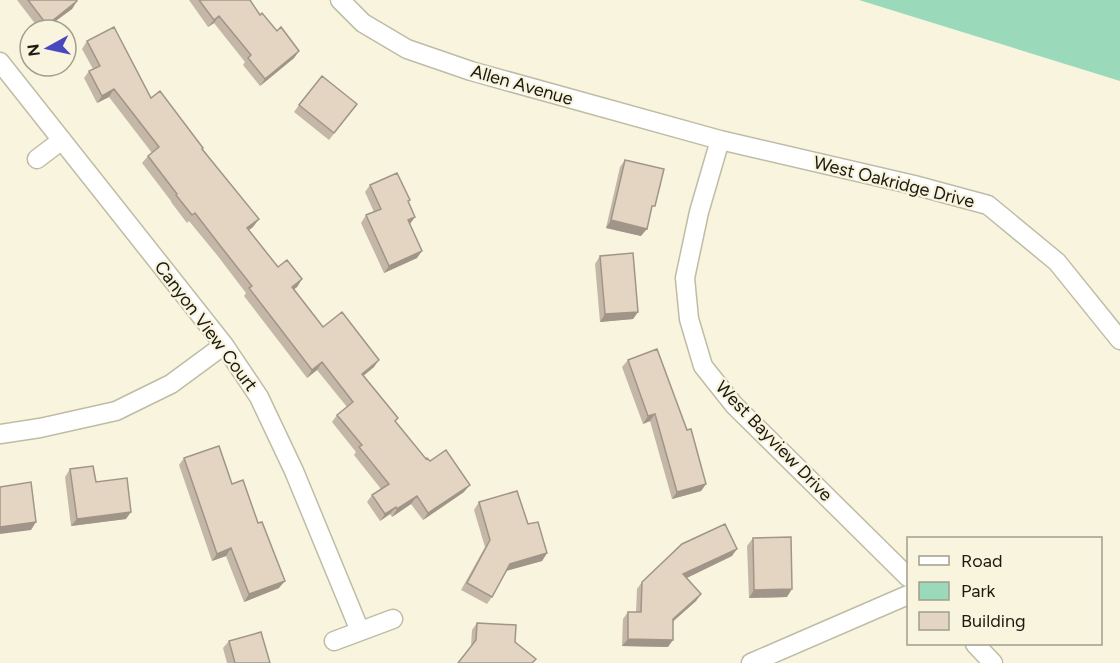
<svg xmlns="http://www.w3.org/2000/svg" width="1120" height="663" viewBox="0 0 1120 663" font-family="Figtree,sans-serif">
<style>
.green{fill:#9adaba}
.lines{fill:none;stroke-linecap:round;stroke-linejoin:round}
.street-casing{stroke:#bfbca6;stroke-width:21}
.street{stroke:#fff;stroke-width:18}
.wall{fill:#c4b7a7}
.shaded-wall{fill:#a09588}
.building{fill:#e4d5c2;stroke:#a09588;stroke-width:1.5}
.labels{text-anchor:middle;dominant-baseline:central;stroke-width:4.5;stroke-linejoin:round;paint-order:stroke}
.street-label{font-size:18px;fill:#1c1b12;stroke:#f8f4dd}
</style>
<rect width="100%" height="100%" fill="#f8f4dd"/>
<path class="green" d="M859,0h261v81z"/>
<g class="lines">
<defs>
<path id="street" d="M340,0l23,23 44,26 64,22 249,69 194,45 74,20 69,57 63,78
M0,62l224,283 35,52 35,74 66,160
M720,140l-21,72 -14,66 4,41 14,47 31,39 174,172
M37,159l25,-19
M0,434l40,-6 76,-17 55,-27 53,-39
M334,641l59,-22
M975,644l18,19
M751,663l157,-68"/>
</defs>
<use href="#street" class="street-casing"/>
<use href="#street" class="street"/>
</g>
<path class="wall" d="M17,0h59l1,1 -5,8 -28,21h-4z
M189,0h61l10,15 39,36 -5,7 -34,28 -17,-21 2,-3 -31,-39 -6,4z
M87,41l64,57 52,51 50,78 -4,3 29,37 24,12 -5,8 -3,2 29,38 51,40 -11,9 33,46 30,37 4,2 34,31 -41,28 -12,-16 -19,13 -2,-3 -10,7 -13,-19 5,-7 9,-6 -27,-34 2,-3 -24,-30 5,-7 10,-8 -30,-37 -10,8 -63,-82 2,-3 -29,-38 -28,-34 -2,2 -16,-21v-1l-29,-38 6,-7 4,-3 -43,-56 -12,6 -13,-25 5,-7 4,-2 -11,-20z
M299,105l53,6 -23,29 -35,-28z
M625,160l25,52 -9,24 -35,-8 14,-61z
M370,185l40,15 -2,2 2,22 7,34 -33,15 -23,-50 5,-8 8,-3 -9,-20z
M600,256l38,56 -5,7 -33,3 -5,-58z
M628,360l78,124 -5,7 -29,8 -22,-78 -7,3 -21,-57z
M184,458l48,26 47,104 -35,14 -18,-46 -14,5 -33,-96z
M70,469l26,13 30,37 -55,7 -6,-49z
M479,502l68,51 -5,8 -36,10 -14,26 -5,7 -26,-14 24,-43 -11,-37z
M753,538l34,59 -38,1 -2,-52z
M732,556l-45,22 14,16 -5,7 -23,20 -5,26 -46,-1 1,-27 5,-7h8l1,-23 5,-7z
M477,623l38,19 -44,4 1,-16z
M229,641l41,22h-43l-4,-15z"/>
<path class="shaded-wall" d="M77,1l-5,8 -29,21 4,-5z
M219,16l-5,7 -6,4 6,-7z
M299,51l-5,7 -34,28 5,-7z
M114,89l-5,8 -12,6 5,-7z
M415,217l-5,7 -2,-4z
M259,219l-6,8 -11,8 5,-7z
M611,220l36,9 -6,7 -35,-8z
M422,251l-5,7 -33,15 5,-7z
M302,279l-5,8 -10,8 5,-8z
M638,312l-5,7 -33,3 5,-8z
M379,360l-5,7 -17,14 5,-7z
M322,362l-5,8 -10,8 5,-8z
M655,414l-5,7 -7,3 5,-8z
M706,484l-5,7 -29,8 5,-7z
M470,485l-6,7 -41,28 5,-7z
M417,496l-6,8 -19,13 5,-8z
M396,507l-6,7 -10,7 5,-7z
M131,512l-5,7 -55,7 6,-7z
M36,522l-5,8 -31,4v-7z
M231,548l-5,8 -14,5 5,-7z
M737,549l-5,7 -54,26 5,-8z
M547,553l-5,8 -37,10 5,-7z
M285,581l-6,7 -35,14 5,-8z
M792,589l-5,8 -38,1 5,-8z
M701,594l-5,7 -28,25 5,-7z
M628,639l45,1 -5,7 -46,-1z"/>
<path class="building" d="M28,0h48l1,1 -30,24z
M199,0h51l10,15 2,-2 15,18 4,-4 18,24 -34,28 -17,-21 3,-3 -32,-39 -5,4z
M114,27l37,71 9,-7 43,57 -1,1 57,70 -12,9 31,39 9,-7 15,19 -10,8 31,40 19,-15 37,48 -17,14 36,44 -3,3 31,38 1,-1 3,3 16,-11 24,35 -42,28 -11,-17 -20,13 -1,-2 -11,7 -13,-19 17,-11 -30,-37 3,-2 -25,-30 16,-13 -31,-40 -10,8 -63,-82 3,-2 -30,-38 -27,-35 -3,2 -16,-20 1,-1 -29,-38 11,-9 -45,-58 -12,7 -13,-25 11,-5 -13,-25z
M322,76l35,28 -23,29 -35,-28z
M625,160l39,9 -9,37h-3l-5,23 -36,-9z
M397,173l13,27 -2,1 7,16 -7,3 14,31 -33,15 -23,-51 15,-6 -11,-24z
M633,253l5,59 -33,2 -5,-58z
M657,349l30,81 4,-1 15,55 -29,8 -22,-78 -7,2 -20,-56z
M219,446l13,38 11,-4 15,43 4,-1 23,59 -36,13 -18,-46 -14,6 -33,-96z
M93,466l3,16 31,-4 4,34 -54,7 -7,-50z
M31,482l5,40 -36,5v-40z
M517,491l11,33 10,-2 9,31 -37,11 -18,33 -25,-14 23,-43 -11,-38z
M725,524l12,25 -54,25 18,20 -28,25v21l-45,-1v-27h13l1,-30 40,-38z
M791,537l1,52 -38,1 -1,-52z
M477,623l39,2 -1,17 21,17 -4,4h-74l18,-23z
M261,632l9,31h-35l-6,-22z"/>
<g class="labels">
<g class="street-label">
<text transform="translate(522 85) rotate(16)">Allen Avenue</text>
<text transform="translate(894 182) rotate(14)">West Oakridge Drive</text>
<text transform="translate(206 326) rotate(53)">Canyon View Court</text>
<text transform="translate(774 441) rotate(46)">West Bayview Drive</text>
</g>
</g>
<rect x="907" y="537" width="195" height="108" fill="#f8f4dd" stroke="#a09d8c" stroke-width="1.5"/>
<rect x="919" y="556" width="30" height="9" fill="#ffffff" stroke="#a09d8c" stroke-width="1.5"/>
<text x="961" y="567" font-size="18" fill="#1c1b12">Road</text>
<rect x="919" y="582" width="30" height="18" fill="#9adaba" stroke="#a09d8c" stroke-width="1.5"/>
<text x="961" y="597" font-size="18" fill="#1c1b12">Park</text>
<rect x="919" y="612" width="30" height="18" fill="#e4d5c2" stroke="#a09d8c" stroke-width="1.5"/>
<text x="961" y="627" font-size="18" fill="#1c1b12">Building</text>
<g transform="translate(48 48) rotate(262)"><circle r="28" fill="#f8f4dd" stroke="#a09d8c" stroke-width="1.5"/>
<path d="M0-4.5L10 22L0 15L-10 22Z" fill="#4949bf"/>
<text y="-9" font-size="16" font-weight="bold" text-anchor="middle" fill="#1c1b12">N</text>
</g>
</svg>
